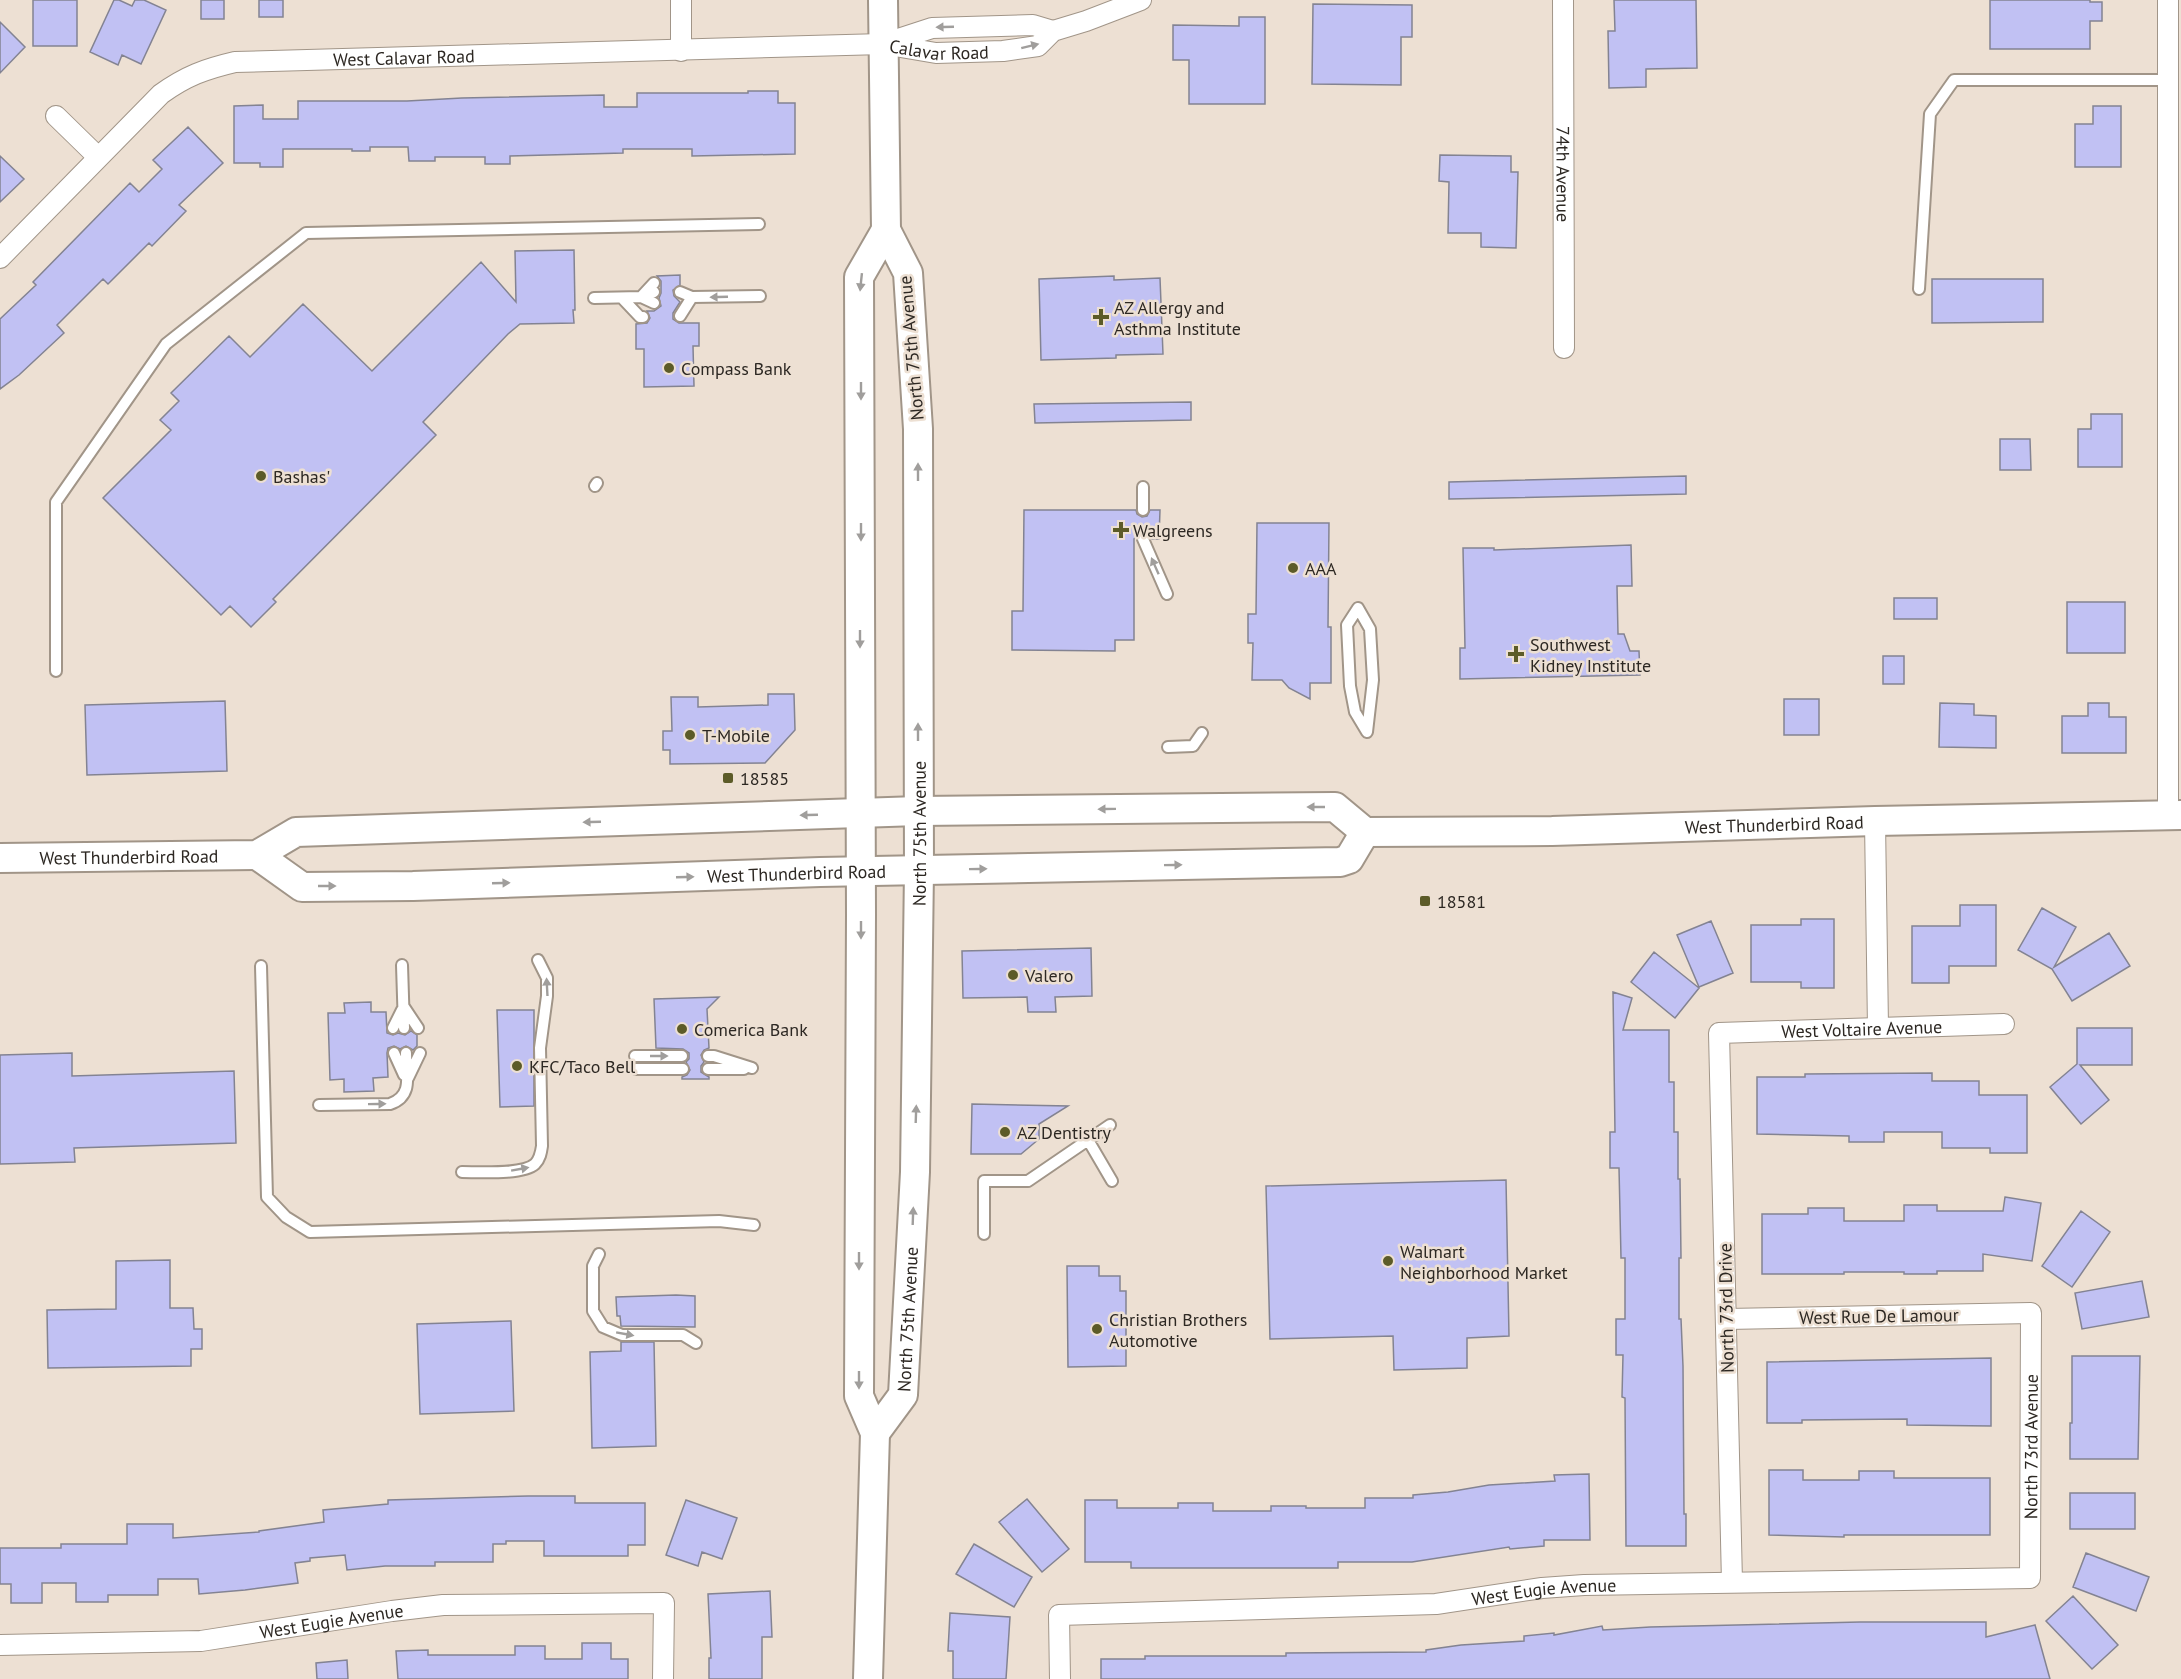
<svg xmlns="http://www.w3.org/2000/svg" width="2181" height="1679" viewBox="0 0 2181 1679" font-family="'PT Sans',sans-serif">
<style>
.building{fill:#c1c1f3;stroke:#838392;stroke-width:1.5}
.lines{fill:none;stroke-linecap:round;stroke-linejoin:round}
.lane-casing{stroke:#a19588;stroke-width:14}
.street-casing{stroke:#a19588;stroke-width:22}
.secondary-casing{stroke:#a19588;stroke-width:32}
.lane{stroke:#fff;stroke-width:10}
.street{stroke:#fff;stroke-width:20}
.secondary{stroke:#fff;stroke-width:28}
.oneway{fill:#a09e9c}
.poi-dot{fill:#5c5b28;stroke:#ede0d3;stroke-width:2}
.labels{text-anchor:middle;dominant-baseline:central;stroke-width:5;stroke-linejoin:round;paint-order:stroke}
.street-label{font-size:18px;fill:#2d2823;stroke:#ede0d3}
.poi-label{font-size:18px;fill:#2d2823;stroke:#ede0d3;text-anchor:start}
</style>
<rect width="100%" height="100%" fill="#ede0d3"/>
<path class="building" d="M33,0h44v46h-44z
M114,0h5l13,6 3,-6h9l22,10 -25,54 -19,-9 -4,10 -28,-13z
M201,0h23v19h-23z
M259,0h24v17h-24z
M1614,0h82l1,68 -51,1v18l-37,1 -1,-57h7z
M1990,0h100v2h12v19h-12v28h-100z
M1313,4l99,1v32h-11v48l-89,-1z
M1239,17h26v87h-76v-44h-16v-35l66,1z
M0,22l25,25 -25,26z
M748,91h30v12h17v51l-103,2v-7h-69v4l-113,3v8h-25v-7h-50v4h-26l-1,-14h-38v4h-18v-2h-69v18h-23v-4h-26v-57l29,-1v14h35v-18h109l55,-3 142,-3v12h33v-14h111z
M2093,106h28v61h-46v-43h18z
M188,127l35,36 -44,42 7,6 -34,35 -3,-3 -41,41 -5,-5 -46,46 7,8 -45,42 -19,14v-70l36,-34 -3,-3 97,-99 9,9 23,-23 -9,-9z
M1440,155l71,1v16h7l-2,76 -35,-1v-14h-33l1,-51 -10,-1z
M0,156l24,23 -24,23z
M574,250l1,60h-2l1,13 -54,1 -12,10 -85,88 13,13 -163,164 3,3 -25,25 -21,-21 -9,9 -118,-117 68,-68 -11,-10 19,-19 -8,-8 58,-57 21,21 53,-53 69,67 109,-109 35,40 -1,-51z
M680,275v10l-7,5 1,6 6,6 -7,11v6l6,4h20v23h-6l1,40 -50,1v-38h-8v-25l11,-1 3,-5 -3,-7h7l7,-5 -2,-8 2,-5v-12l-4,-5z
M1114,276v4l46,-2 3,76 -47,1v3l-75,2 -2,-81z
M1932,279h111v43l-111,1z
M1191,402v18l-156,3 -1,-19z
M2091,414h31v53h-44v-38h13z
M2000,439h30l1,31h-31z
M1686,476v18l-237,5v-17z
M1024,510h112l1,4 5,3 5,-1 3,-6h10l-1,29h-8l-3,-6 -5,-1h-4l-5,7v101h-19v11l-103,-1v-39h11z
M1257,523h72l-1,104h3v56h-21v16l-21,-11 -7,-8h-30l1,-37h-5v-29h8z
M1631,545l1,41h-15l1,48h6l6,17h9l1,24 -180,4v-31h5l-2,-100h31v2z
M1894,598h43v21h-43z
M2067,602h58v51h-58z
M1883,656h21v28h-21z
M768,694h26l1,36 -30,33 -95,1v-14h-7v-19h9l-1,-34h27v10l70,-2z
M1784,699h35v36h-35z
M225,701l2,70 -140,4 -2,-70z
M1940,703l34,1v11l22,1v32l-57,-1z
M2088,703h21v14h17v36h-64v-37h26z
M1960,905h36v61h-47v17h-37v-57h48z
M2042,908l34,19 -22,40 55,-34 21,33 -58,35 -20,-32 -34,-19z
M1801,919h33v69h-33v-6h-50v-57h50z
M1711,921l22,52 -34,14 -22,-52z
M1091,948l1,48 -37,1 1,15h-28l-1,-15 -64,1 -1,-47z
M1654,952l45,36 -24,30 -44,-36z
M1613,992l19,6 -9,32h46v52h5v50h4v47h2l1,79h-2v61h2l2,47 1,148h2v32h-60l-1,-148 -3,-1 1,-42h-7v-36h9v-61h-4l-2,-90h-9v-36h5z
M719,997l-12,12 2,39 -5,2 -3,5 3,7 -3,4v6l8,5v2h-27v-2l5,-2 3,-5 -4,-8 3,-3v-6l-6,-4 -27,-1 -2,-49z
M371,1002v10h15l1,21 6,2 5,-2 7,2 6,-4 6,4v11l-4,4 -7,-4 -6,3 -6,-3 -6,2 -1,5 1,24 -15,1 1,13 -30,1v-13l-14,1 -2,-67h17l-1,-10z
M497,1010h37v96l-34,1z
M2077,1028h55v37h-52l29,35 -28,24 -31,-37 27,-23z
M72,1053v23l162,-5 2,72 -162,5 1,14 -75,2v-109z
M1932,1073v8h47v14h48v58h-37v-5h-48v-16h-58v10h-35v-6l-92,-2v-57h48v-3z
M972,1104l96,2 -29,18v15l-18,15h-50z
M1506,1180l3,156 -42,2v30l-73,2 -1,-34 -123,3 -4,-153z
M2005,1197l36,6 -9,58 -49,-7v17h-46v3h-33v-2h-60v2h-82v-60h46v-6h36v13h60v-16h33v6h66z
M2081,1211l29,21 -38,55 -30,-21z
M170,1260v48h23l1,21h8v20h-11v17l-143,2 -1,-58 69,-1v-48z
M1067,1266h32v10h21v15h6v75l-58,1z
M2142,1281l7,36 -67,12 -7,-36z
M676,1295l19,1v31l-74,-1 -1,-10h-3l-1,-19z
M511,1321l3,90 -94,3 -3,-90z
M621,1342h33l2,104 -64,2 -2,-96 31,-1z
M2072,1356h68l-2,103h-68v-36h2z
M1991,1358v68l-84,-1v-6l-105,1v3h-35v-61z
M1769,1470h34v10h56v-9h35v7h96v57h-146v2l-75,-2z
M1589,1474l1,66h-46v6l-34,3 -1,-2 -97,15h-74v6h-207v-6h-46v-62h32v8h61v-5h35v8h58v-5h35v2h59v-10h48v-3l35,-3 41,-7 66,-4 -1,-6z
M2070,1493h65v36h-65z
M528,1496h47v7h70v42h-17v11h-84v-15h-38v3h-13v18h-58v4h-50l-38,4 -2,-15 -35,3v3l-15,2 3,20 -53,7 -46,4 -1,-15h-40v16h-50v7h-32v-19h-34v20h-31v-19h-11v-36h61v-4h66v-20h46v14l86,-6v-1l65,-9 -1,-12 65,-6v-4z
M1027,1499l42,50 -27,23 -43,-50z
M686,1500l51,18 -15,41 -20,-7 -4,14 -32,-11z
M974,1544l58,33 -18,30 -58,-33z
M2086,1553l63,24 -13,34 -63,-24z
M770,1591l2,46h-10v42h-53v-21h2l-3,-64z
M2073,1596l45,49 -26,24 -46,-48z
M950,1613l60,4 -4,62h-53v-28h-5z
M1860,1622h126v15l49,-12 15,54h-949v-20h44v-3h141v-3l140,-1v-2l35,-5 63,-4v-5l30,-3v2l48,-9 1,4 47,-3z
M582,1643h29v16h17v20h-230l-2,-28 32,-1v5h87v-9h30v13h37z
M347,1660l1,19h-31l-1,-16z"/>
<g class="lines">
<defs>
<path id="lane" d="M654,283l-13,14 13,6
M1919,289l11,-175 24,-34h214
M680,292l12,5 68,-1
M594,298l47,-1 13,-5
M622,298l18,19h3
M680,316l12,-19
M595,486l2,-3
M1143,510v-23
M1143,539l24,55
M1358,608l12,21 3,51 -6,52 -12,-20 -5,-26 -3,-61z
M56,671v-169l110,-158 140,-111 453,-9
M1168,747l25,-1 9,-13
M402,965l2,63
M261,966l6,231 19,20 24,15 409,-11 35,4
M404,1007l14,21
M393,1028l9,-18
M394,1053l10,22
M635,1056h47
M708,1056h6l38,12
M636,1069h47
M708,1069h36
M408,1078l12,-25
M319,1105l71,-1c24,-8 16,-30 16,-51
M1088,1140l24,41
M462,1172c17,0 61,3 73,-8 5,-5 6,-11 7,-18l-2,-98 7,-52v-18l-9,-18
M984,1234v-53h44l82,-56
M599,1254l-6,12v45l10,16 19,8h61l13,8"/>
<g id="street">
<path d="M681,0v51"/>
<path id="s1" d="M1563,0l1,348"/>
<path d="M886,43l46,-15 101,-3 20,6"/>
<path d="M56,116l42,41"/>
<path id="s2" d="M0,258l161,-164c25,-18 44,-25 74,-32l648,-18 53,9 67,-2 35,-5 15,-15 33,-10 55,-21"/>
<path d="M2168,816v-816"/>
<path d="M1875,821l3,207"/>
<path id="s3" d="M1732,1582l-13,-549 285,-9"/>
<path id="s4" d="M0,1645l201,-4 191,-30 51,-6 221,-2 -1,76"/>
<path id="s5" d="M1060,1679l-1,-64 377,-11 106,-16 42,-3 446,-7 1,-265 -304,6"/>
</g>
<g id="secondary">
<path id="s6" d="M257,855l45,32 111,-1 407,-14 520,-10 9,-3 16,-27"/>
<path id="s7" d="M0,858l257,-3 39,-23 622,-21 417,-4 30,25 187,-1 323,-10 306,-6"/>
<path id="s8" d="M875,1433l28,-38 12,-223 4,-302 -1,-441 -10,-156 -22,-43 -3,-230"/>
<path d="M868,1679l7,-246 -16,-37 2,-482 -2,-637 27,-47"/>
</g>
</defs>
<use href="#lane" class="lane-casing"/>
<use href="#street" class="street-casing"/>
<use href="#secondary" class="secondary-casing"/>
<use href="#lane" class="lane"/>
<use href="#street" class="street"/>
<use href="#secondary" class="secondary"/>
</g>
<defs><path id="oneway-solid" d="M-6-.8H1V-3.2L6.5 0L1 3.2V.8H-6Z" transform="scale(1.5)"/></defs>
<g class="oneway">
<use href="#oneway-solid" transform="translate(945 27) rotate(178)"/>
<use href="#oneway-solid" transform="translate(1030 46) rotate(-14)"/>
<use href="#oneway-solid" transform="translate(861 282) rotate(96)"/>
<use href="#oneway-solid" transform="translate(719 297) rotate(178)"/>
<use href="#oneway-solid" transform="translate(861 391) rotate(90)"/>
<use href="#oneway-solid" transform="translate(918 472) rotate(-90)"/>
<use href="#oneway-solid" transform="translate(861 532) rotate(90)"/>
<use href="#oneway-solid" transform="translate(1155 566) rotate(-114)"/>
<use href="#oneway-solid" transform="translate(860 639) rotate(90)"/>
<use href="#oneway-solid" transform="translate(918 732) rotate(-90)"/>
<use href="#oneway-solid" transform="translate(1316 807) rotate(180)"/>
<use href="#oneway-solid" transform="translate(1107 809) rotate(179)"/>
<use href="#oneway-solid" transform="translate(809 815) rotate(178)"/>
<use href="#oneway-solid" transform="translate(592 822) rotate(178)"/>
<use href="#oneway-solid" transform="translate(1173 865) rotate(-1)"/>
<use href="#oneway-solid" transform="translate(978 869) rotate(-1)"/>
<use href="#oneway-solid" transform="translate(685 877) rotate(-2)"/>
<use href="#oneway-solid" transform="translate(501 883) rotate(-2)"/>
<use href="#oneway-solid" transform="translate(327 886)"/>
<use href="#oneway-solid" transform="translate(861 930) rotate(90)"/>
<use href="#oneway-solid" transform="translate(547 987) rotate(-93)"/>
<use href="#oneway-solid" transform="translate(659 1056)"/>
<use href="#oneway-solid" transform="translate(377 1104) rotate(-1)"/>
<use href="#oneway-solid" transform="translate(916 1114) rotate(-88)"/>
<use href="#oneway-solid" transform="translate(520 1169) rotate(-10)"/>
<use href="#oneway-solid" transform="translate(913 1216) rotate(-88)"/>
<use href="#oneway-solid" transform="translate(859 1261) rotate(90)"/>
<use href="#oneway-solid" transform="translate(625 1334) rotate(10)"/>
<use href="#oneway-solid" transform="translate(859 1380) rotate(90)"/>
</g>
<g class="poi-dot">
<path d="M1098 308h6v6h6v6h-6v6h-6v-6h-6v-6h6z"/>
<circle cx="669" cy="368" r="6"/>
<circle cx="261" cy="476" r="6"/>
<path d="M1118 521h6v6h6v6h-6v6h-6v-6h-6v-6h6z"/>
<circle cx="1293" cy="568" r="6"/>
<path d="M1513 645h6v6h6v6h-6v6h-6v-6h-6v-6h6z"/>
<circle cx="690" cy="735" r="6"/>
<rect x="722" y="772" width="12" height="12" rx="3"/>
<rect x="1419" y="895" width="12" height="12" rx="3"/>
<circle cx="1013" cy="975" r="6"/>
<circle cx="682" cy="1029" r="6"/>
<circle cx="517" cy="1066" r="6"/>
<circle cx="1005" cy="1132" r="6"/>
<circle cx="1388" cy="1261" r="6"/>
<circle cx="1097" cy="1329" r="6"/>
</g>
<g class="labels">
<g class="street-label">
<text stroke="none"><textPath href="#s2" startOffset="1016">Calavar Road</textPath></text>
<text stroke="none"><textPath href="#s2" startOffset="480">West Calavar Road</textPath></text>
<text stroke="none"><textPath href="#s1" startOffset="174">74th Avenue</textPath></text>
<text transform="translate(911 348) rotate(-95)">North 75th Avenue</text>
<text stroke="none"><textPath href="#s7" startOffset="1790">West Thunderbird Road</textPath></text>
<text stroke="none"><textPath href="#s8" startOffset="609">North 75th Avenue</textPath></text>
<text stroke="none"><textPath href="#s7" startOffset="129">West Thunderbird Road</textPath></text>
<text stroke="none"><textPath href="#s6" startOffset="550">West Thunderbird Road</textPath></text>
<text stroke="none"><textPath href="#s3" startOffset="692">West Voltaire Avenue</textPath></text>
<text transform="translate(1726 1308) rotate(-91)">North 73rd Drive</text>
<text transform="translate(1879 1316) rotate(-1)">West Rue De Lamour</text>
<text stroke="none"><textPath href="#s8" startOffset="123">North 75th Avenue</textPath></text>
<text stroke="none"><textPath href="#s5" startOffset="1168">North 73rd Avenue</textPath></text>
<text stroke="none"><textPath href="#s5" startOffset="550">West Eugie Avenue</textPath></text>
<text stroke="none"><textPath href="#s4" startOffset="333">West Eugie Avenue</textPath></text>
</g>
<g class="poi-label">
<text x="1114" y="307">AZ Allergy and<tspan x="1114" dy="21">Asthma Institute</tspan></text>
<text x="681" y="368">Compass Bank</text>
<text x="273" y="476">Bashas'</text>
<text x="1133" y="530">Walgreens</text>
<text x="1305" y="568">AAA</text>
<text x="1530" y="644">Southwest<tspan x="1530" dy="21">Kidney Institute</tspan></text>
<text x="702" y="735">T-Mobile</text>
<text x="740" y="778">18585</text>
<text x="1437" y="901">18581</text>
<text x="1025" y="975">Valero</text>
<text x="694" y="1029">Comerica Bank</text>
<text x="529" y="1066">KFC/Taco Bell</text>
<text x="1017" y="1132">AZ Dentistry</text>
<text x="1400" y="1251">Walmart<tspan x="1400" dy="21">Neighborhood Market</tspan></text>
<text x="1109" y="1319">Christian Brothers<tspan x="1109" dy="21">Automotive</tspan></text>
</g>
</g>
</svg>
